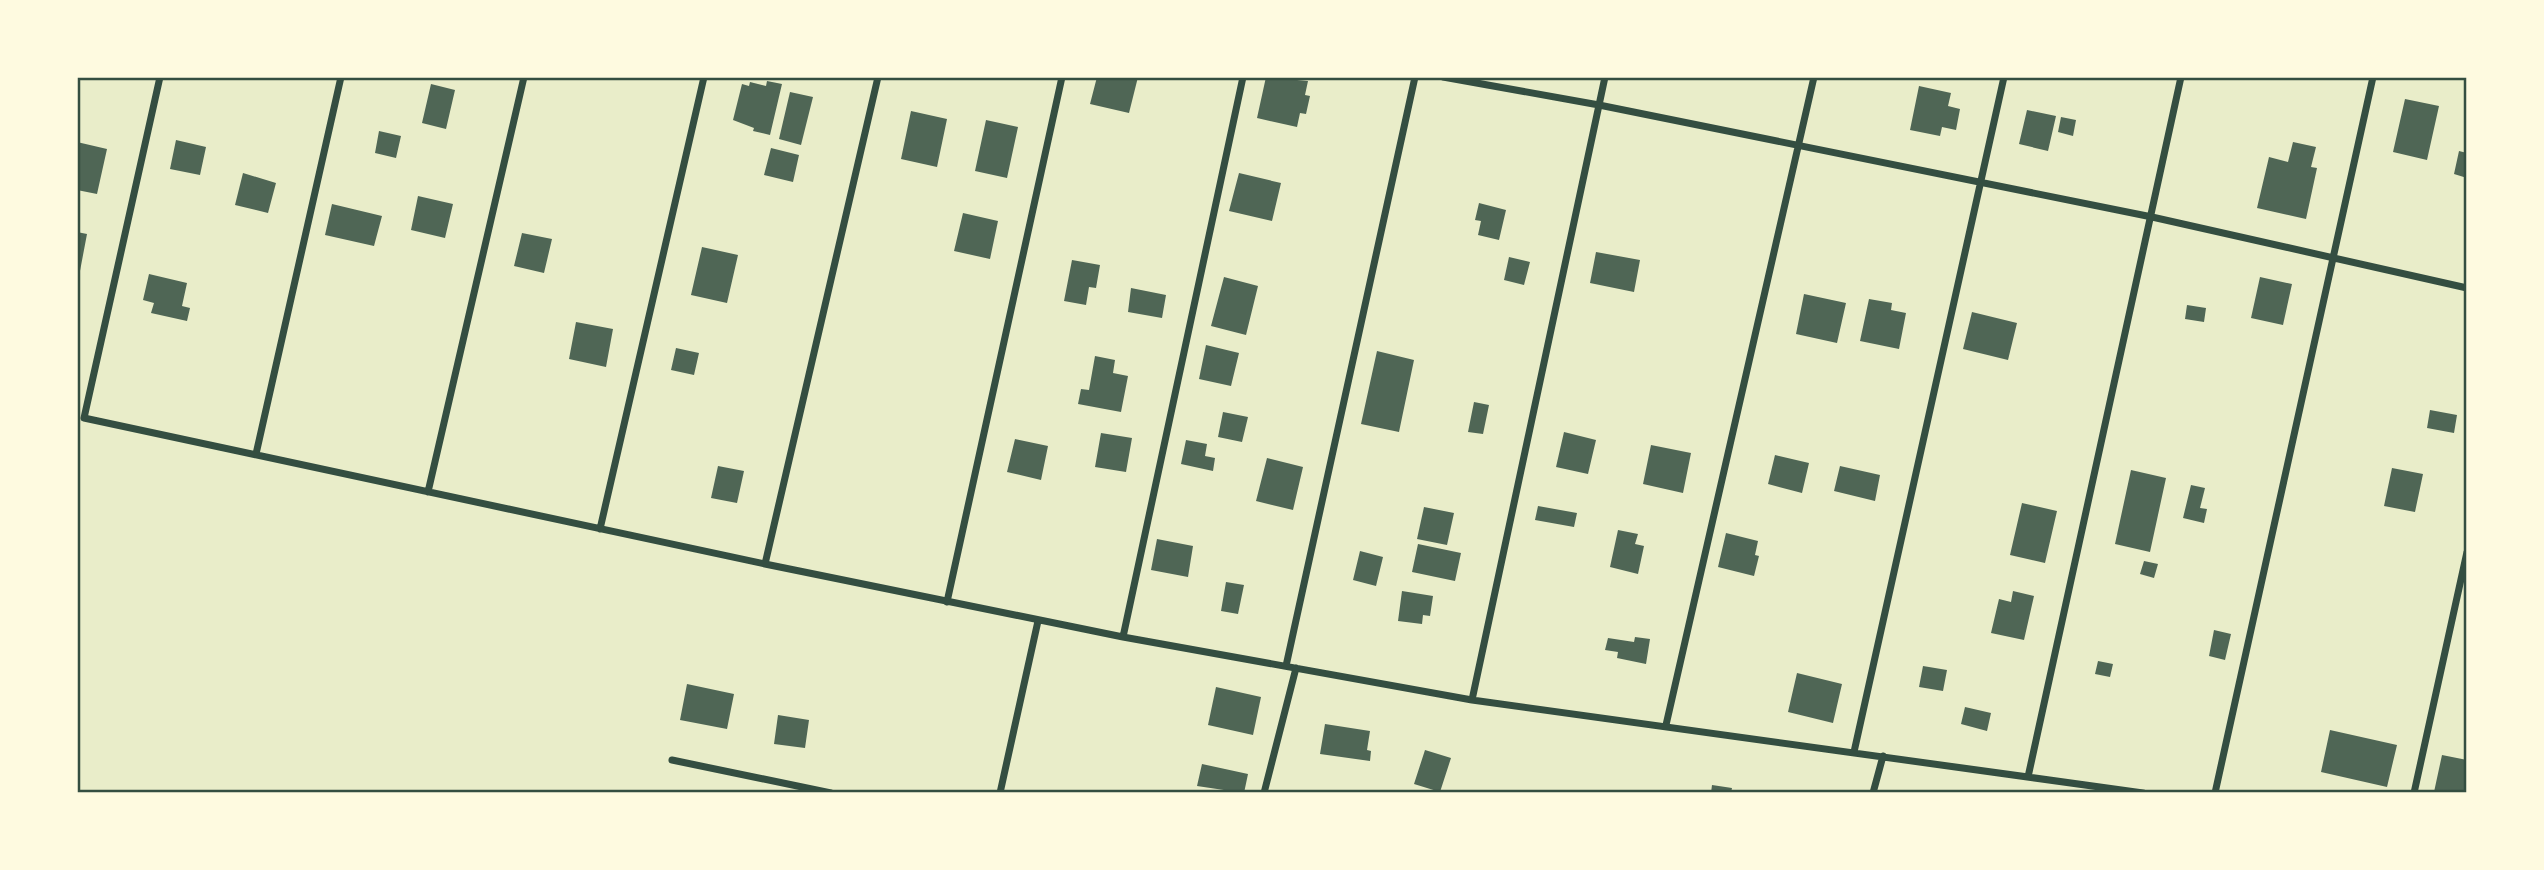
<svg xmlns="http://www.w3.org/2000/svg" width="2544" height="870" viewBox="0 0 2544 870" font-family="Lato,sans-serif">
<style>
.building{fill:#4f6655}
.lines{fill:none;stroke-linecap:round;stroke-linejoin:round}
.minor{stroke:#344e41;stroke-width:7}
.neatline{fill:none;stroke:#344e41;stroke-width:2.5}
</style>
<rect width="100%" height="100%" fill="#e9edc9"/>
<path class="building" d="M1097,77h41l-9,36 -39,-9z
M1266,77l42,4 -3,14 5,1 -4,18 -6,-1 -3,14 -40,-9z
M767,81l15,3 -12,51 -17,-4 1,-3 -21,-8 9,-36 7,2 1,-4 16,4z
M431,84l24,6 -9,39 -24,-6z
M1919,86l32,7 -3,13 12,3 -4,21 -14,-3 -2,9 -30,-6z
M790,92l23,5 -12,48 -22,-6z
M2405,99l34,7 -12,54 -34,-8z
M2027,110l29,6 -8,35 -29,-7z
M911,111l36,8 -10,48 -36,-8z
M2061,117l15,3 -3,16 -15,-4z
M986,120l32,7 -11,51 -32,-7z
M379,131l22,5 -5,22 -21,-5z
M176,140l30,7 -6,28 -30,-6z
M77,142l30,7 -10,45 -20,-4z
M2293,142l23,5 -5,20 6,1 -11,51 -49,-11 12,-51 19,5z
M771,148l28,7 -6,27 -29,-7z
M2459,151l8,2v25l-13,-4z
M243,173l33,10 -8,30 -33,-8z
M1239,173l42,10 -9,38 -43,-10z
M418,196l35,8 -8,34 -34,-8z
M1479,203l27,7 -7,30 -21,-5 3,-14 -6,-1z
M332,204l50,12 -8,30 -49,-11z
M963,213l35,8 -8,38 -36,-8z
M77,232l10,2 -7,37h-3z
M522,233l30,6 -8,34 -30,-7z
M702,247l36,8 -11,48 -36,-8z
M1596,252l44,8 -6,32 -44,-9z
M1509,257l21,5 -6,23 -20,-5z
M1072,260l28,5 -4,23 -7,-1 -3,18 -22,-4z
M149,274l38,9 -5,23 8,2 -3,13 -36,-8 3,-10 -11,-3z
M1224,277l34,9 -12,49 -35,-9z
M2260,277l32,7 -9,41 -32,-7z
M1131,288l35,7 -4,23 -34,-6z
M1804,294l42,9 -9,40 -41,-9z
M1869,299l23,4 -1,7 15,3 -7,36 -39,-8z
M2187,305l19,3 -2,14 -19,-3z
M1972,312l45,11 -9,37 -45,-11z
M576,322l37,7 -7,38 -37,-8z
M1206,345l33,8 -8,33 -32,-7z
M676,348l23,5 -5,22 -23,-5z
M1377,351l37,9 -15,72 -38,-8z
M1095,356l20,4 -2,13 15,3 -7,36 -43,-8 3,-15 8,1z
M1474,402l15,3 -6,29 -15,-2z
M2430,410l27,5 -3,18 -27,-5z
M1223,412l25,5 -6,25 -24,-5z
M1564,432l32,8 -8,34 -32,-7z
M1101,433l31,5 -6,34 -31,-5z
M1015,439l33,7 -7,34 -34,-8z
M1186,440l21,4 -2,12 10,2 -2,13 -32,-7z
M1651,445l40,8 -8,40 -40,-9z
M1775,455l34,8 -7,30 -34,-9z
M1267,458l36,9 -10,43 -37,-9z
M718,466l26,5 -7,32 -26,-5z
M1840,466l40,9 -5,26 -41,-10z
M2392,468l31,6 -8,38 -31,-6z
M2131,470l35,8 -16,74 -35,-8z
M2191,485l14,3 -5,20 7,1 -3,14 -21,-5z
M2022,503l35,8 -12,52 -35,-8z
M1538,506l39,7 -3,14 -39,-7z
M1424,507l30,6 -7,32 -30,-6z
M1618,530l20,4 -3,10 9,2 -6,28 -28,-7z
M1726,533l32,8 -3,14 4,1 -5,20 -36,-9z
M1157,539l36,7 -5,31 -37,-7z
M1418,544l43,9 -6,28 -43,-9z
M1360,551l23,6 -7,29 -23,-6z
M2144,561l14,3 -4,14 -14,-4z
M1226,582l18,3 -6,29 -17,-3z
M1402,591l31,5 -3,20 -7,-1 -1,9 -24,-3z
M2013,591l21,5 -10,44 -33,-7 8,-34 12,3z
M2214,630l17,4 -6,26 -16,-4z
M1635,637l15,2 -4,25 -29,-6 1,-6 -13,-2 3,-12 26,4z
M2098,661l15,3 -3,13 -15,-3z
M1923,666l24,4 -4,21 -24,-4z
M1797,673l45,11 -9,39 -45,-11z
M687,684l47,10 -7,35 -47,-9z
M1216,687l45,10 -8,38 -45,-10z
M1965,707l26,6 -4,18 -26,-7z
M778,715l31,5 -4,28 -31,-4z
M1325,724l45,7 -3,19 4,1 -1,10 -50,-7z
M2330,730l67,15 -10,42 -66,-15z
M1425,750l26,8 -11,34 -26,-8z
M2442,755l25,5v33l-33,-1z
M1202,764l46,10 -4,19 -47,-7z
M1712,785l20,3 -1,5h-20z"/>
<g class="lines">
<path class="minor" d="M160,77l-76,341 681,146 358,73 349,63 671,93
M1443,77l156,28 553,112 315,71
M256,454l85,-377
M428,492l96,-415
M600,529l104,-452
M765,564l113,-487
M947,602l115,-525
M1123,637l120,-560
M1286,666l129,-589
M1472,700l133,-623
M1666,725l148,-648
M1854,752l150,-675
M672,760l159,33
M2028,777l153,-700
M1000,793l38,-172
M1264,793l32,-125
M1873,793l10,-37
M2215,793l158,-716
M2414,793l53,-241"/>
</g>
<rect width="2544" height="870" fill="none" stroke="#fefae0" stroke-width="158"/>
<rect x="79" y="79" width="2386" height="712" class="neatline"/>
</svg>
